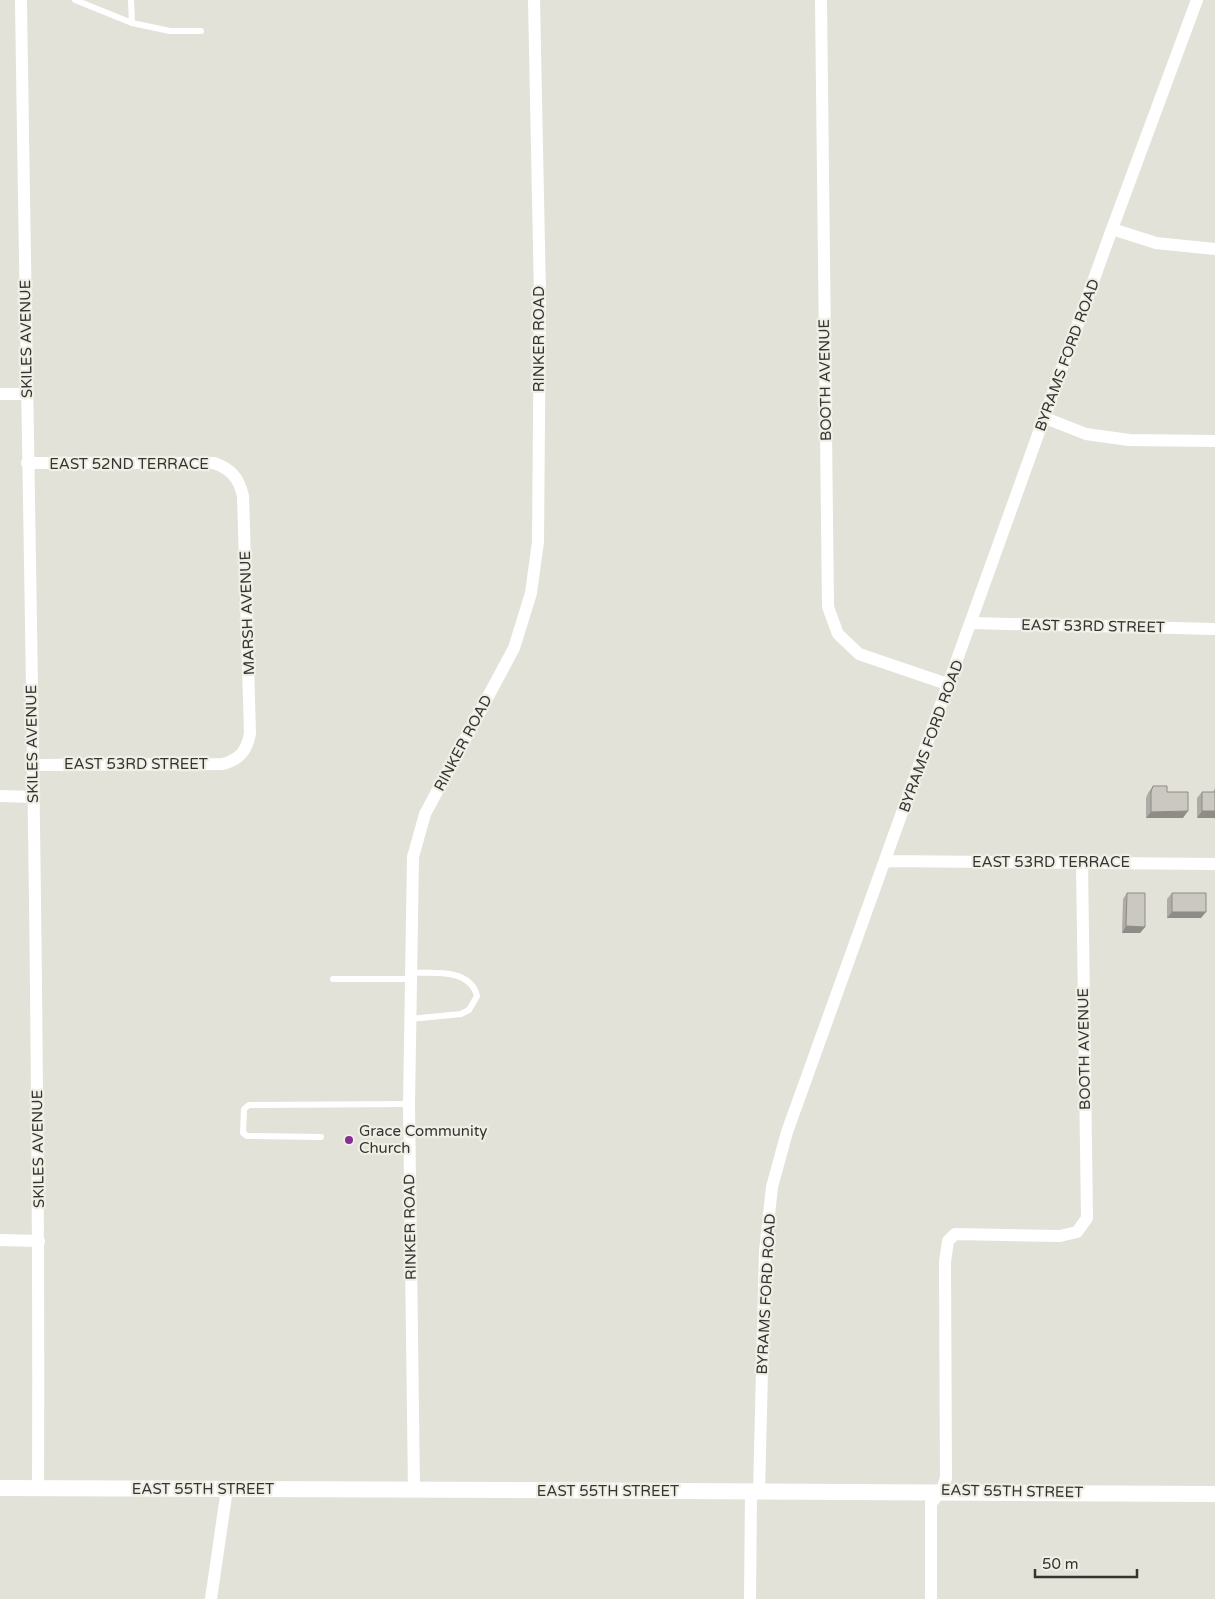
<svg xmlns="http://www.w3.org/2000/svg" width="1215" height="1599" viewBox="0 0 1215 1599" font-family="'Varela Round',sans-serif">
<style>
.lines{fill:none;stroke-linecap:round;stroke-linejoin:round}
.service{stroke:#fff;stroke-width:6}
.minor{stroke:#fff;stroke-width:12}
.tertiary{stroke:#fff;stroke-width:16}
.wall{fill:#aeaca5}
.shaded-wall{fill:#8d8c86}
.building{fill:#cac8c0;stroke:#8d8c86}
.poi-dot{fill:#892c97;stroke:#f0efe6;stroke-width:2}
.labels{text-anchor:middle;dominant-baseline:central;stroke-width:4.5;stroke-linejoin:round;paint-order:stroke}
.street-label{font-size:15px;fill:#353431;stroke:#f0efe6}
.poi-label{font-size:15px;fill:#353431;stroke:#f0efe6;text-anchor:start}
</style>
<rect width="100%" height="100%" fill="#e3e2d9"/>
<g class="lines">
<path class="service" d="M75,0l57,23 38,8h31
M131,0l1,23
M333,979h78
M410,1019l51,-5 8,-4 8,-14c-7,-28 -44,-23 -66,-23
M321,1137l-74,-1 -4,-3 1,-24 5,-4 160,-1"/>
<path class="minor" d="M21,0c7,496 19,992 17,1489
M821,0l7,607 10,27 21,20 91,31
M1112,229l44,14 59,6
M0,394h26
M1045,418l41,16 43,6 86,1
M27,463h187c17,6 25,15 29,33l7,237c-3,18 -10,26 -27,31l-191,1
M972,623l243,6
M0,796l33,1
M886,861l329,3
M0,1240l39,1
M414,1490l-5,-386 4,-247 12,-43 89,-166 17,-55 7,-51 2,-246 -6,-296
M759,1492l6,-241 7,-64 15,-55 325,-903 85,-229
M211,1599l16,-110
M750,1599l1,-107
M931,1599v-96l11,-13 4,-12 -1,-216 3,-21 7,-7 105,2 17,-4 10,-14 -5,-355"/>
<path class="tertiary" d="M0,1488c405,3 810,1 1215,6"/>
</g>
<path class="wall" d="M1153,786l14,6 16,26h-37v-20l2,-5z
M1215,788v30h-18v-20l5,-6h11z
M1127,893l18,34 -5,6h-18l1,-34z
M1172,893l29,25h-34v-19z"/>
<path class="shaded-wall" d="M1188,811l-5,7h-37l5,-6z
M1202,811h13v7h-18z
M1172,912h34l-5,6h-34z
M1126,926l19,1 -5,6h-18z"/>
<path class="building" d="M1153,786h14v6h21v19l-37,1v-20z
M1202,792h13v19h-13z
M1127,893h18v34l-19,-1z
M1172,893h34v19h-34z"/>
<circle class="poi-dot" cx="349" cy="1140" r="5"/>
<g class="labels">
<g class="street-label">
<text transform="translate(26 339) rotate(-91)">SKILES AVENUE</text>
<text transform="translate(539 339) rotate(-90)">RINKER ROAD</text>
<text transform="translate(1067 355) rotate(-70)">BYRAMS FORD ROAD</text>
<text transform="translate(825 380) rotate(-91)">BOOTH AVENUE</text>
<text x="129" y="464">EAST 52ND TERRACE</text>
<text transform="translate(247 613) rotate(-92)">MARSH AVENUE</text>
<text transform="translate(1093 626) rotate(1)">EAST 53RD STREET</text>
<text transform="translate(931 736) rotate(-70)">BYRAMS FORD ROAD</text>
<text transform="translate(463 743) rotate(-62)">RINKER ROAD</text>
<text transform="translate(32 744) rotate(-91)">SKILES AVENUE</text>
<text x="136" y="764">EAST 53RD STREET</text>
<text x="1051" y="862">EAST 53RD TERRACE</text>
<text transform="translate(1084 1049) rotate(-91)">BOOTH AVENUE</text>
<text transform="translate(38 1149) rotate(-91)">SKILES AVENUE</text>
<text transform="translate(410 1227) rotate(-91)">RINKER ROAD</text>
<text transform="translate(766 1294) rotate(-87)">BYRAMS FORD ROAD</text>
<text x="203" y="1489">EAST 55TH STREET</text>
<text x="608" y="1491">EAST 55TH STREET</text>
<text transform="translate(1012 1491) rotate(1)">EAST 55TH STREET</text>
</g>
<g class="poi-label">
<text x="359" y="1131">Grace Community<tspan x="359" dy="17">Church</tspan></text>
</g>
</g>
<path d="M1035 1569v8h102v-8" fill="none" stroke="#353431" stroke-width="2.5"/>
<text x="1042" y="1569" font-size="15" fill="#353431" stroke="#f0efe6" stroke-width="4" paint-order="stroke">50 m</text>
</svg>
